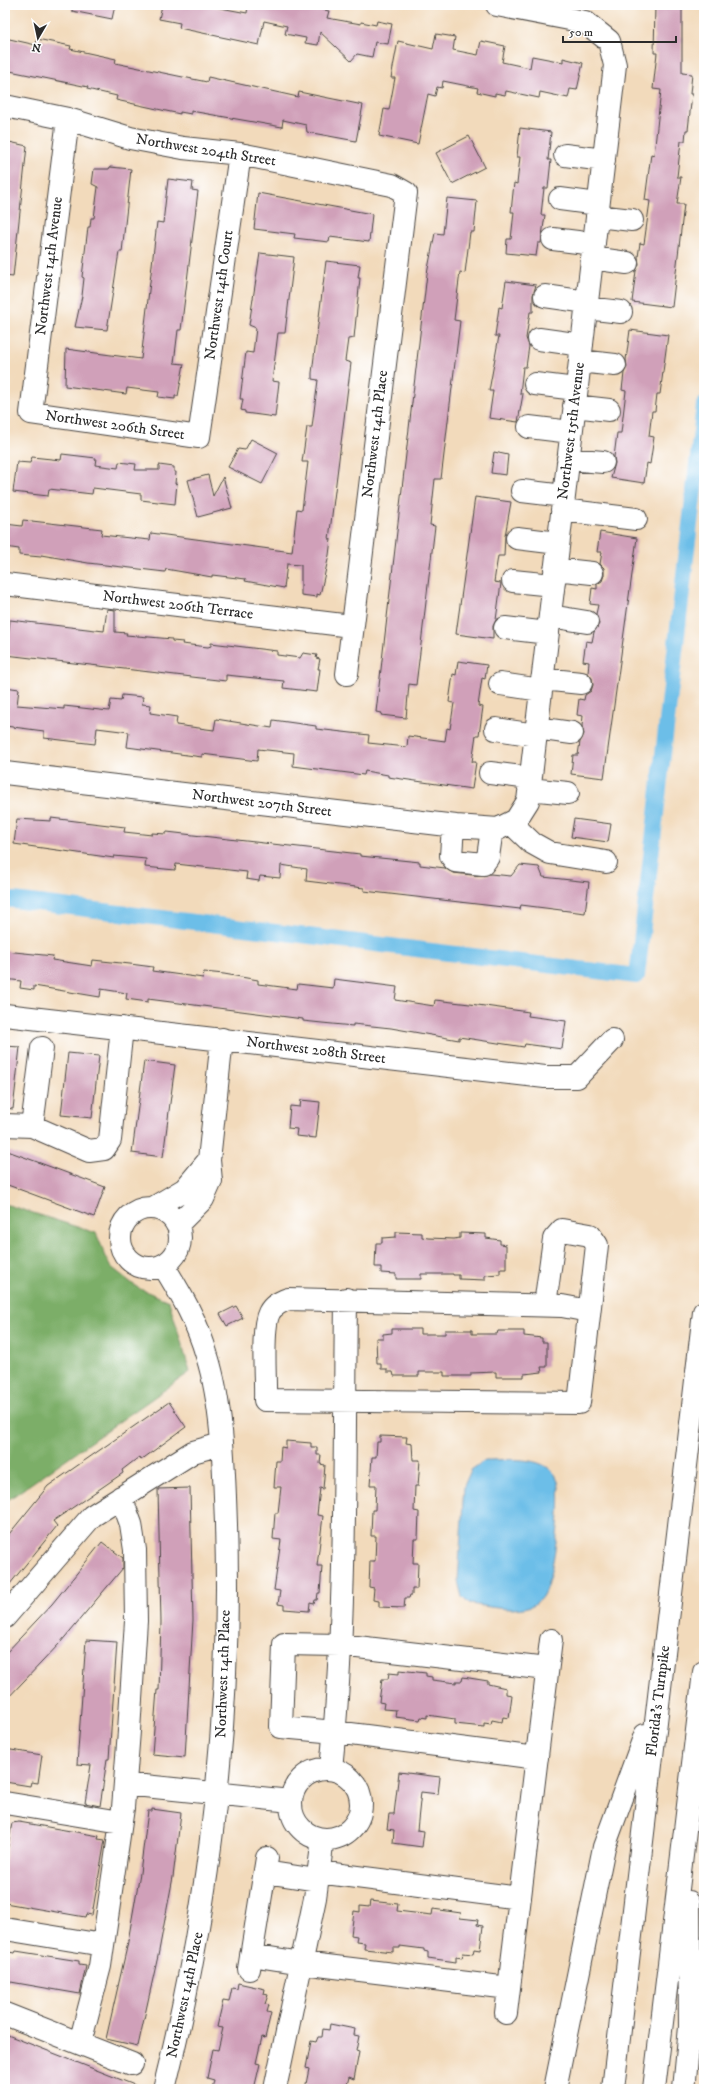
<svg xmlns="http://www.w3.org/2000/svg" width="709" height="2094" viewBox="0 0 709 2094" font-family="'IM FELL DW Pica',serif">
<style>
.forest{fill:#7bae68;stroke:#536c4a}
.water{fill:#6cbee8;stroke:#4c748a}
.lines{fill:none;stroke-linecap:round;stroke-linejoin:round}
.canal{stroke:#6cbee8;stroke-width:16}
.building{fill:#d0a0b9}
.minor-casing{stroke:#494541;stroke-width:24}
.highway-casing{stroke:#494541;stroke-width:24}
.minor{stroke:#fff;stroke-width:22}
.highway{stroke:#fff;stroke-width:22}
.labels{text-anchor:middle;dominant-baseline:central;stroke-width:3;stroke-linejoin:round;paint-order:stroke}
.street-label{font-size:15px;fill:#2b2b2b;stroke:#fff}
</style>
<rect width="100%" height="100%" fill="#fff"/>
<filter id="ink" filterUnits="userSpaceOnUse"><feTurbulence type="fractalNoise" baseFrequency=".025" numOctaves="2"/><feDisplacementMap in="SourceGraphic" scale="8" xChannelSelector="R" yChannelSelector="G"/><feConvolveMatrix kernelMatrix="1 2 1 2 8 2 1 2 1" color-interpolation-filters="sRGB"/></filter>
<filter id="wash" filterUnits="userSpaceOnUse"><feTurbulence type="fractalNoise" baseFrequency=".012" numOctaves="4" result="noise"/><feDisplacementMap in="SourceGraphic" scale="16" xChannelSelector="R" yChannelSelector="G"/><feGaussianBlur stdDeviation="0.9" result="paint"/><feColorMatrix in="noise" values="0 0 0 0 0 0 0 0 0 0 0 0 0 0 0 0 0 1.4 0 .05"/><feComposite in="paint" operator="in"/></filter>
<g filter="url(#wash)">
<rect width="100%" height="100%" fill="#f2dabb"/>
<path class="forest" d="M5,1204l91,29 14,33 28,22 31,13 21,71 -185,130z"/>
<path class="water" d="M485,1460c22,0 58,-5 71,16 10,15 -3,104 -13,119 -1,3 -6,7 -8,9 -19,10 -46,2 -66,0l-7,-7 -4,-16 6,-95 7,-16z"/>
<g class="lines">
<path class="canal" d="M5,899l632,77 67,-571"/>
</g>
<g id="blocks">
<path class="building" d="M72,5h43l-3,14 -40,-8z
M162,5h43l42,8 1,-8h52l29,6 -2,7 34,6v-2l15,3 1,-4 15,3 -4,20 -13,-2 -3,15 -15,-3 -6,7 -31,-29 -2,13 -13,-2 1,-5 -21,-4 2,-8 -23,-5 -5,24 -80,-17 1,-5 -21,-4z
M655,5h27v68l10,1 -2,20h2l-4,36h-2l-1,11h-4l-4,36h4l-4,27h7l-12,103 -40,-5 4,-31 3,-7 -1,-7 2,-14 4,1 6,-43 -5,-1 6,-46 3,1 7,-65 -8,-1 4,-36h-3z
M436,34l19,3 -2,13 25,5 3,-14 24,5 -3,16 28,6 2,-12 31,6v-4l20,5 -6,27 -7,-1 -2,9 -28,-6 -1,6 -33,-7 -1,4 -10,-2v3l-18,-4 1,-4 -35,-7 -1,7 -5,-1 -2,9 -7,-2 -10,50 -39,-8 5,-27 5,1 6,-32h-4l7,-37 35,8z
M5,38l31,7 1,-6 34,7 -1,3 46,10 -1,4 92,19 1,-5 90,20 1,-5 64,13 -7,36 -49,-9 -1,-7 -23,-5 -1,7 -91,-16v3l-11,-2v2l-64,-14 1,-4 -30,-7 1,-2 -83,-17z
M520,128l31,4 -3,28h3l-3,28h-4l-3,27h4l-4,28h-3l-2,13 -30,-3 1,-14h4l3,-27h-3l3,-29 3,1 3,-27h-3z
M469,136l16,31 -33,17 -16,-31z
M5,141l22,5 -14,131 -8,-1z
M110,167l21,2 -9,83h-3l-12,78 -32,-3 7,-31 2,-18 -2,-1 6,-50h2l1,-9h3l4,-31 -6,-3 2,-15h15z
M168,179l25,3 -1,8 6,1 -17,139h-3l-4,33 10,1 -6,32h-3v3l-17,-2 1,-5 -32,-4 -1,6 -61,-8 1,-37 75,10 16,-137 6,1z
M258,193l114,21 -3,28 -39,-5 -1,5 -35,-4 1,-4 -41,-5z
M447,198l30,3 -3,31h-4l-5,41 -5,-1 -6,48 6,1 -19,158h-6l-5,46 5,1 -14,118 -5,41 -7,-1 -3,34 -25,-3 1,-2 -6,-1 51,-438 8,-41 8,1z
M260,253l34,4 -9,76h-7l-6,48 7,1 -4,35 -30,-4v-2l-4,-1 2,-11h-3l6,-47 7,1 3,-25 -7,-3z
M326,261l34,4 -2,13h2l-6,60 -6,1 -3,22 6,2 -22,176h2l-2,16 -9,40 -3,-1v3l-16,-2v-30l-14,-1 -3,24 -39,-7 1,-2 -34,-4v2l-46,-8 -1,3 -77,-9 -47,-8v2l-22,-2v-6l-14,-2v-23l17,2 1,-6 79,9 -1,6 49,5 1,-7 141,19 5,-43 5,1 6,-48h-6l5,-35h5l6,-47 -6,-1v-6z
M506,281l30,4 -3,10v17h-3l-4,26 3,8 -3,21h-3l-3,27h3l-5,28 -29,-4 4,-27h-4l10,-55h-4l4,-29 3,1z
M630,330l38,5 -8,59h-3l-2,17h-3l-3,25 5,1 -4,27 -3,-1 -3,20 -33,-5 4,-15 -1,-6 3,-24h4l5,-42 -4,-1 2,-17 3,-6 -1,-7z
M251,439l27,14 -16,31 -34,-17 10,-18 7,1z
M494,452l14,3 -2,20 -15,-2z
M62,454l34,4 -1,7 23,3 1,-6 17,2 -1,6h24v-5l15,2v5h2l-1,12 2,-1 -2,21 -34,-4v-6l-48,-6 -1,6 -43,-5 -1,7 -35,-4 4,-30 13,1 2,-6 29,3z
M208,475l5,21 10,-19 9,31 -34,9 -10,-37z
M475,497l36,5 -6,34 -1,20h-6l-4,26 7,1 -5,37 -3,6v13l-37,-5z
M600,532l37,6 -33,240 -33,-4 2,-19h5l2,-13 4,-8 -2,-8 1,-10 -6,-1 2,-16 5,1 1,-5 6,-4 2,-6 -1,-7 -4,-5 1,-11 -6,-1 3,-20 6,1 2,-10 5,-8 -3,-10 2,-9 -8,-1 2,-16 5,1v-5l5,-3 2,-6v-7l-4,-4 2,-12h-5z
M107,609l8,1v22l12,1 -1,2 46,4v2l11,1 -1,2 26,3 3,-1v-3l66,8v4l23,3 3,-5 14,2 -1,3 4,1 -2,10h2l-3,23 -34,-4 1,-7 -58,-6v6l-220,-26 4,-35 94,11z
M458,661l29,4 -2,14 -3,-1 -4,28 5,1 -4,28h-3l-4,27h4l-4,27 -84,-12v-2l-23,-4 -1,4 -71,-9 1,-13 -36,-4 -1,12 -55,-7v3l-75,-10 2,-15 -32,-4 -2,16 -51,-6v-7l-39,-5v-39l14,2 -2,16 47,4v-3l45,5 2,-11 10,1 1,-6 21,2 -1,7 9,1 -1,8 27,4 -1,8 38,5 2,-11 56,9 1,-8 43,6v3l53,6 -1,8 39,4 1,-11 37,5 2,-13 3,1 4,-26 -5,-1 4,-28 3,1z
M51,818l74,9 -1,5 28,3v-2l14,1 1,-2 193,22v2l60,6v3l25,3 8,5 29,3 8,-2 21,2 9,-11 19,2 4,10 46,5 -4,31 -64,-8 -1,4 -156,-18v-3l-58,-7 1,-12 -26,-4 -1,13 -20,-2 -1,5 -13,-2 1,-7 -71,-8 -1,6 -30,-3 1,-8 -32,-3v2l-100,-14 3,-25 34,2z
M574,819l37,5 -3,18 -37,-5z
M5,951l48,5 -1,4 40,6 1,-6 37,4 23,3 -1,4 51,7 1,-6 20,2 34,6v4l39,5 1,-5 35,4 1,-9 63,8 -2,13 39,6 1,-6 35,4 59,8 -1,4 38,5 -4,28 -37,-5 -1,3 -65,-10v3l-68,-12 -38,-4v2l-31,-3 -19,-2v-2l-155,-20v3l-22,-3 1,-6 -26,-4 -1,8 -66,-11v4l-14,-2 1,-7 -16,-2z
M5,1046l15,1 -7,62 -8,-1z
M68,1053l31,3 -7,62 -31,-3z
M144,1061l31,4 -12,92 -31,-4z
M301,1100l19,2 -4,36 -20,-2 1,-7 -9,-1 2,-22 10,1z
M5,1150l100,37 -11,30 -89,-33z
M396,1232l26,1v4l6,1 26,1 6,-1v-5l26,1v4l14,2v4l6,1v24h-6v5l-15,1v5l-26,-1v-4h-6v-1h-32v5h-25v-5l-15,-1v-6h-6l1,-24h6v-5l14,-1z
M236,1306l7,12 -16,8 -7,-12z
M392,1329h28v5h25v-4h27v4h25l1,-3h26v5l18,2v4h5v25h-6l1,5 -18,2v3h-28v-5l-25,1v3h-27v-4h-25v4h-25l-1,-4h-6v-3h-6v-6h-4l-1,-25h7v-4l9,-1z
M169,1402l17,25 -45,33 -2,-3 -17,13 1,3 -70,48 4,5 -52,64v-51l43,-53z
M380,1436l27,1 -1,6 6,1 1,16h7l-2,26h-3l-1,25 5,1 -1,27h-4l-1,24h5l-1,26h-5v6h-2l-1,3h-4l-1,10 -25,-1v-6l-6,-1 1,-12 -5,-1 1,-26h5l1,-25h-5l1,-26h3l1,-25h-6l2,-28h4l1,-15h3z
M286,1441l25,2v4h6v8h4l-1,9 5,1 -2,24 -3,-1 -3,27 6,1 -6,50h5l-2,27h-2l-1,7h-2l-1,4 -4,-1 -1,8 -25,-2v-4l-6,-1 2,-13 -6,-1 7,-50 -8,-1 2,-26h3l3,-26h-7l2,-26h4l1,-14 5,1z
M190,1488l3,132 -8,137 -33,-3 5,-64h2l2,-68 -3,-133z
M102,1542l21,16v10l-63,75 -55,58v-47l47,-50z
M86,1640l31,2 -8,117h-2l-7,47 -15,-3 6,-38 -14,-1z
M399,1670l27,3v3l6,1v3l24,3v-2h6l1,-4 25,4v3l18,4v6l6,1 -3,23 -6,-1 -1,5 -10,-2 -1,4 -7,-1v4l-29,-3v-5l-28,-4v3l-6,-1 -1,3 -25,-3 1,-7 -13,-1 1,-6 -5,-1 3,-23h6l1,-6 10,1z
M5,1749l37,6 -4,28 -7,-1 -1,4 -25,-4z
M399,1772l41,5 -2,17 -17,-2 -4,38 7,1 -2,16 -29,-4 1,-13 -7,-1 2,-15h5z
M152,1809l29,4 -8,64 -15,79 -20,90 -32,-7 21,-92 13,-74 8,-62h4z
M19,1822l80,14 -1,3 7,1 -13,75 -6,-1 -1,3 -80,-14v-41l7,-39z
M370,1901l28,3 -1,7 35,4 1,-6 28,4 -1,5 18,2 -1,5 6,1 -3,24 -6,-1 -1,5 -10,-1 -1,5 -6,-1v5l-28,-4v-6l-4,-1v-2l-24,-3v2h-7v4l-29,-3 1,-6 -9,-1 1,-6 -6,-1 3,-24 6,1v-6l9,1z
M16,1951l63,10v4l7,1 -6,28 -75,-13 3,-29 7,1z
M238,1983l27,6 -1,5 4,1 -3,9 4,1 -2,7 4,1 -6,25 -3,-1 -6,26 4,1 -6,25h-42l2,-9 -7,-2 6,-29 5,1 5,-22 -6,-1 6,-26 6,1 3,-14 5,1z
M330,2024l25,5 -1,6 5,1 -3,15 3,1 -5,27 -5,-2 -3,12h-41l4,-20 -3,-1 5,-27 5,1 2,-5h4l1,-8 6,1z
M5,2034l137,54v1h-137z"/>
</g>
</g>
<g filter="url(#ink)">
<use href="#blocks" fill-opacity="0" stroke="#494541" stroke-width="1"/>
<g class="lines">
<defs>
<path id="minor" d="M5,106l63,13 62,19 53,10 57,6 152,31 14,8 -59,481
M68,119l-37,294 168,24 41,-283
M565,155l39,5
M560,199l38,5
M597,216l35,4
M553,239l41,5
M592,258l35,5
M545,296l42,6
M586,308l35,4
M539,339l43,6
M580,361l35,4
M535,384l41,5
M574,406l35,4
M529,427l42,5
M568,459l35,3
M522,491l42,5
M562,510l74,9
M517,538l41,5
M555,569l37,4
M513,581l40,4
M5,584l346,42
M550,616l37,6
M505,628l43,5
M542,679l39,4
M500,684l41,6
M536,728l36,5
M496,729l40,6
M5,773l451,53 42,3 18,-9 12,-19 87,-736 -6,-24 -24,-19 -88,-17
M490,773l40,5
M529,789l39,4
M511,823l21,20 18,10 56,9
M453,826l-2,30 4,5 28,3 5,-7 4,-28
M5,1015l540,62h32l35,-37
M5,1125l27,1 57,25 15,-2 6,-9 12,-112
M32,1126l10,-78
M153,1208l32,-19 24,-29
M120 1238a30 30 0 1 1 60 0a30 30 0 1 1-60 0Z
M177,1225l26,-26 8,-18 -2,-21 13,-121
M163,1265c19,31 34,56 44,91 16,51 17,115 19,168 6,189 -16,381 -62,565
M545,1305l9,-66 8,-9 28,5 7,10 -18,158 -314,-3c1,-20 -4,-71 4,-87 4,-8 11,-11 19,-14l274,7 27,5
M5,1617l87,-101 101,-64 28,-8
M537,1758l-202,-26 -54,-5 3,-83 56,1 207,24
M291 1804a35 35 0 1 1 70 0a35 35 0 1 1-70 0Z
M331,1769c16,-156 13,-314 15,-470
M125,1784l166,17
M5,1803l116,19
M265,1872l52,8
M318,1872l202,26
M5,1929l98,16
M251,1955l51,8 207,25
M249,1969l18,-111
M506,2013l45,-373
M5,2014l127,50
M80,2043l20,-77 23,-158 6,-77 7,-110 -1,-71 -4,-26 -10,-27
M275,2089l40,-191 8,-59"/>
<path id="highway" d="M555,2089l49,-242 41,-112
M613,2089l91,-777
M654,2089l50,-417
M684,2089l6,-62 -1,-125"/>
</defs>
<use href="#minor" class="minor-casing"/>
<use href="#highway" class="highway-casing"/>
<use href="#minor" class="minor"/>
<use href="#highway" class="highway"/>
</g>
</g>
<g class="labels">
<g class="street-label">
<text transform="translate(206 150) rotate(9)">Northwest 204th Street</text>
<text transform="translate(49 266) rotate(-83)">Northwest 14th Avenue</text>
<text transform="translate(219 295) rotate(-82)">Northwest 14th Court</text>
<text transform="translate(115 425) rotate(8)">Northwest 206th Street</text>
<text transform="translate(571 431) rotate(-83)">Northwest 15th Avenue</text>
<text transform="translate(375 434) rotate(-83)">Northwest 14th Place</text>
<text transform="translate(178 605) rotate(7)">Northwest 206th Terrace</text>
<text transform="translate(262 803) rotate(7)">Northwest 207th Street</text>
<text transform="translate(316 1050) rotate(7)">Northwest 208th Street</text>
<text transform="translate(223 1674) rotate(-88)">Northwest 14th Place</text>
<text transform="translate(658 1701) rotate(-83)">Florida's Turnpike</text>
<text transform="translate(185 1995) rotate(-78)">Northwest 14th Place</text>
</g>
</g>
<rect width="709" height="2094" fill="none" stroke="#fff" stroke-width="20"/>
<g transform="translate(38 38) rotate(189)" stroke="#ffffff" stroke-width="3" paint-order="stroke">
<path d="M0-3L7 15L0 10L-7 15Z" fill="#2b2b2b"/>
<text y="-6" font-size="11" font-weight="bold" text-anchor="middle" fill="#2b2b2b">N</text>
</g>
<path d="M563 36v6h113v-6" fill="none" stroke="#2b2b2b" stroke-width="2"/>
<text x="569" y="36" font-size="12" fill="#2b2b2b" stroke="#ffffff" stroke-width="3" paint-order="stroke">50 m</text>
</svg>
